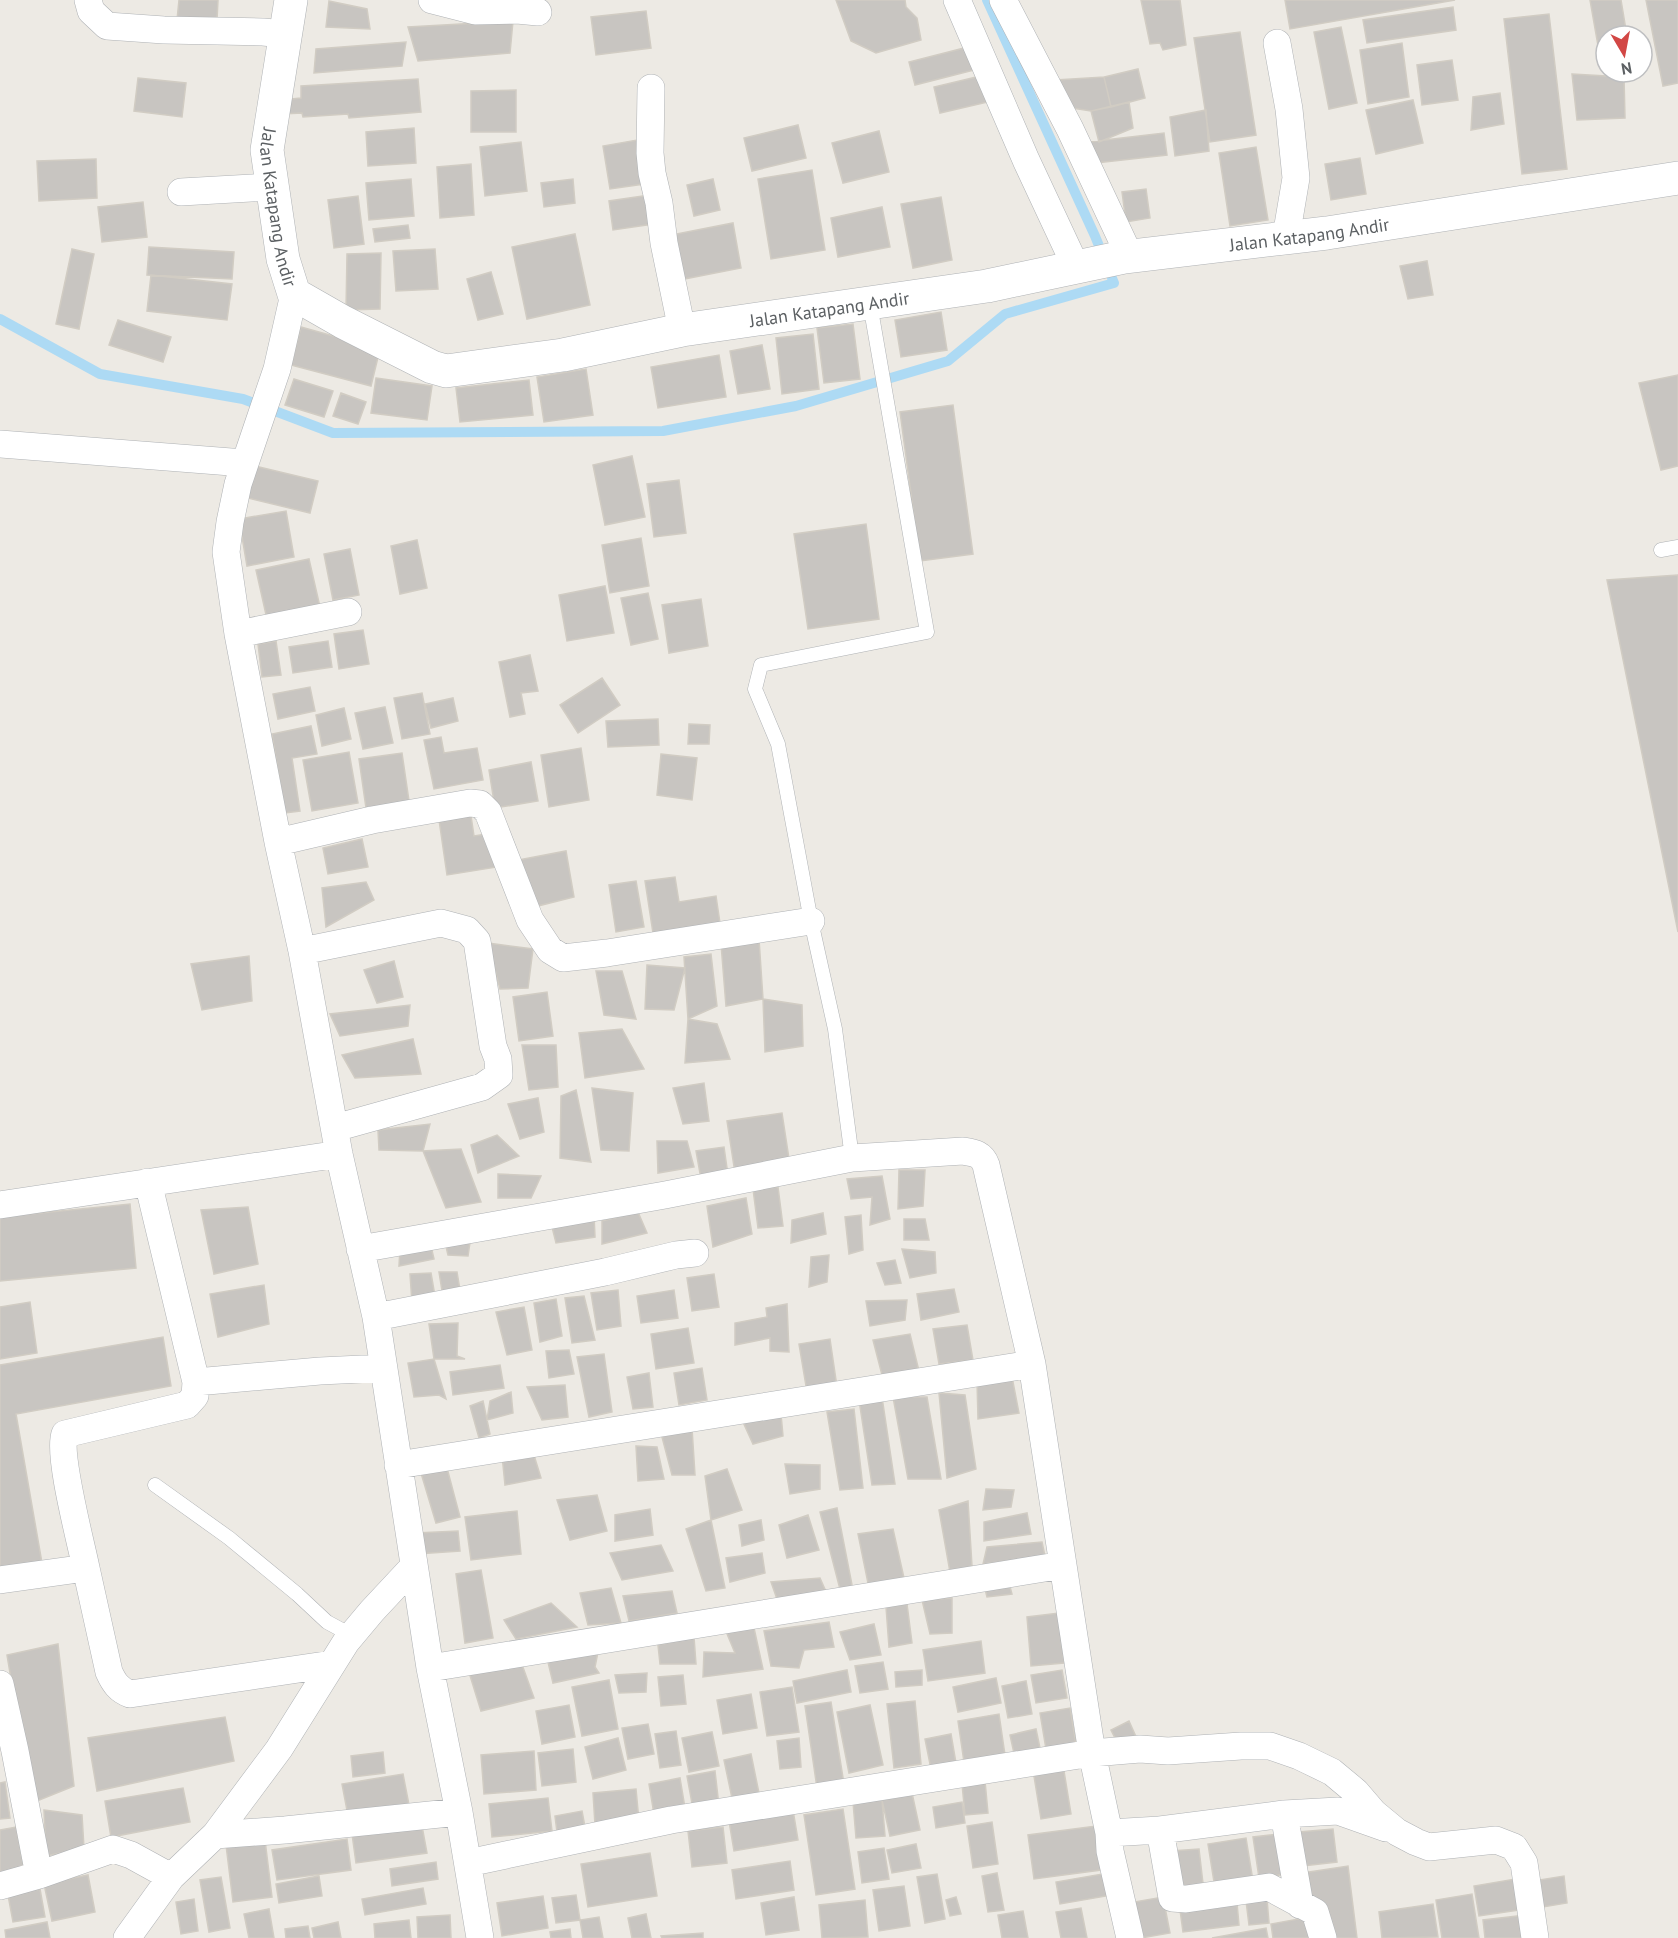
<svg xmlns="http://www.w3.org/2000/svg" width="1678" height="1938" viewBox="0 0 1678 1938" font-family="'PT Sans',sans-serif">
<style>
.lines{fill:none;stroke-linecap:round;stroke-linejoin:round}
.stream{stroke:#addaf4;stroke-width:10}
.building{fill:#c8c5c1;stroke:#d1ccc3;stroke-width:1.5}
.service-casing{stroke:#afb2b5;stroke-width:15}
.minor-casing{stroke:#afb2b5;stroke-width:28}
.tertiary-casing{stroke:#afb2b5;stroke-width:34}
.service{stroke:#fff;stroke-width:14}
.minor{stroke:#fff;stroke-width:27}
.tertiary{stroke:#fff;stroke-width:33}
.labels{text-anchor:middle;dominant-baseline:central;stroke-width:6;stroke-linejoin:round;paint-order:stroke}
.street-label{font-size:18px;fill:#5c6063;stroke:#fff}
</style>
<rect width="100%" height="100%" fill="#edeae4"/>
<g class="lines">
<path class="stream" d="M0,319l100,55 143,25 90,34 330,-2 133,-25 152,-45 57,-47 109,-31 -19,-47 -108,-236"/>
</g>
<path class="building" d="M179,0h39l-1,20h-40z
M836,0h69l1,7 11,11 4,22 -45,13 -25,-12z
M1141,0h39l6,45 -23,5 -3,-7 -10,1z
M1285,0h170l-165,29z
M1590,0h31l6,36h-21v20l-6,1z
M1646,0h32v83l-15,3z
M329,1l38,8 3,20 -44,-2z
M1453,7l3,23 -89,13 -4,-23z
M646,11l5,37 -55,7 -5,-38z
M1549,14l18,155 -45,5 -18,-155z
M513,21l-3,32 -92,8 -10,-34z
M1341,27l16,76 -28,6 -15,-77z
M1240,32l16,103 -46,7 -16,-104z
M406,42l-4,24 -88,7 2,-24z
M1402,43l7,54 -41,7 -8,-54z
M972,46l6,23 -63,16 -6,-23z
M1452,60l6,40 -36,5 -5,-40z
M1138,69l7,29 -34,9 -7,-30z
M1572,74l52,3 1,41 -48,2z
M985,75l7,26 -52,12 -6,-26z
M1104,77l7,30 -20,4 -25,-4 -10,-27z
M138,78l48,5 -4,34 -48,-6z
M418,79l3,33 -72,6 -1,-4 -45,3 -1,-4 -19,1 -1,-14 19,-2v-12z
M516,90v42h-45v-41z
M1500,93l4,31 -33,6 2,-33z
M1413,100l10,43 -47,11 -10,-44z
M1129,102l4,26 -34,14 -8,-31z
M1206,110l3,41 -34,5 -5,-39z
M798,125l8,33 -54,13 -8,-33z
M414,128l2,35 -48,3 -2,-34z
M879,131l10,41 -46,11 -11,-40z
M1164,133l3,22 -71,8 -8,-21z
M637,140l7,44 -34,5 -7,-43z
M521,142l6,49 -42,5 -5,-49z
M1256,147l12,73 -38,6 -11,-73z
M1360,158l6,36 -35,6 -6,-36z
M96,159l1,39 -58,3 -2,-40z
M471,164l3,51 -34,3 -3,-51z
M812,170l13,80 -54,9 -13,-80z
M411,179l3,37 -45,4 -3,-37z
M573,179l2,24 -31,4 -3,-24z
M713,179l7,31 -26,6 -7,-31z
M1146,189l4,29 -24,4 -4,-30z
M656,194l4,29 -47,7 -4,-29z
M358,196l6,48 -30,4 -6,-48z
M941,197l11,63 -39,8 -12,-64z
M143,202l4,35 -45,5 -4,-35z
M882,207l8,40 -52,10 -7,-39z
M733,223l8,45 -67,13 -8,-45z
M408,225l2,13 -35,4 -2,-13z
M575,234l15,71 -63,14 -15,-72z
M149,247l85,5 -2,27 -85,-4z
M72,249l22,5 -15,75 -23,-5z
M435,249l3,40 -42,2 -3,-40z
M381,253l-1,56 -34,1 1,-56z
M1427,261l6,34 -25,4 -8,-33z
M491,272l12,42 -25,6 -11,-41z
M151,275l81,9 -5,36 -80,-9z
M941,312l6,38 -46,7 -6,-37z
M118,320l53,17 -8,25 -54,-17z
M853,324l7,55 -36,4 -7,-55z
M301,327l79,22 -9,37 -80,-21z
M813,334l6,55 -37,5 -6,-56z
M762,345l8,44 -32,5 -8,-43z
M719,355l7,42 -68,11 -7,-41z
M586,369l7,46 -49,7 -7,-45z
M1678,375v91l-17,4 -22,-87z
M376,378l56,8 -5,34 -56,-7z
M294,379l39,12 -9,26 -39,-12z
M529,380l4,35 -73,7 -4,-34z
M341,393l25,9 -8,22 -25,-8z
M953,405l20,149 -53,7 -20,-149z
M632,456l13,61 -40,8 -12,-60z
M255,466l63,15 -8,32 -62,-15z
M679,480l7,53 -32,4 -7,-53z
M286,511l8,46 -47,9 -8,-47z
M866,524l13,95 -71,10 -14,-95z
M641,538l8,48 -39,7 -8,-48z
M417,540l10,48 -27,6 -9,-48z
M350,549l9,46 -26,5 -9,-46z
M309,559l11,48 -53,12 -11,-49z
M1678,575v357l-71,-352z
M605,586l9,47 -47,8 -8,-46z
M648,593l10,46 -27,6 -10,-47z
M701,599l7,47 -39,7 -7,-48z
M363,630l6,34 -30,5 -5,-35z
M276,641l5,34 -19,2 -4,-33z
M328,641l4,26 -39,6 -4,-26z
M530,655l8,36 -17,2 4,21 -15,3 -11,-55z
M602,678l18,27 -42,28 -18,-28z
M310,687l5,24 -37,8 -5,-25z
M422,693l8,41 -28,5 -8,-41z
M453,698l5,23 -27,7 -6,-24z
M385,707l8,36 -30,6 -8,-36z
M344,708l7,31 -29,7 -6,-31z
M658,719l1,26 -51,2 -2,-26z
M689,724l21,1 -1,19h-21z
M311,726l6,28 -25,4 8,53 -15,2 -13,-79z
M441,737l3,16 33,-5 6,32 -49,9 -10,-49z
M581,748l8,52 -40,7 -8,-52z
M349,752l9,51 -46,8 -9,-51z
M402,753l7,48 -43,7 -7,-49z
M661,754l36,4 -5,42 -35,-5z
M531,762l7,39 -43,7 -6,-38z
M470,809l4,27 18,-3 5,34 -50,8 -9,-62z
M362,839l6,28 -40,7 -5,-26z
M566,851l8,46 -44,11 -12,-48z
M675,877l4,25 37,-6 4,27 -67,10 -8,-52z
M636,881l8,46 -28,5 -7,-47z
M366,882l8,18 -48,27 -4,-39z
M759,939l4,60 -37,7 -5,-62z
M488,943l45,6 -5,39 -28,1z
M711,954l6,52 -29,13 -4,-62z
M249,956l3,45 -50,9 -11,-46z
M394,961l9,36 -26,6 -13,-33z
M647,965l38,3 -11,42 -29,-1z
M596,971h26l14,48 -32,-4z
M547,992l6,44 -34,5 -6,-44z
M763,999l39,6 1,41 -38,6z
M410,1005l-2,21 -68,10 -10,-22z
M688,1019l29,5 13,35 -45,4z
M622,1029l22,40 -59,9 -6,-45z
M413,1039l8,35 -66,4 -13,-23z
M522,1045h34l2,42 -29,3z
M704,1083l5,38 -26,3 -10,-36z
M592,1088l41,5 -4,58 -28,-1z
M576,1090l15,72 -31,-4 1,-62z
M538,1098l6,34 -24,7 -12,-35z
M782,1113l8,52 -55,8 -8,-52z
M430,1124l-7,27 -44,-1 -1,-20z
M497,1135l22,21 -41,17 -7,-28z
M657,1141h30l7,26 -36,6z
M724,1147l4,28 -27,4 -5,-28z
M461,1149l20,53 -35,6 -23,-57z
M899,1170h26l-2,36 -25,3z
M498,1174l43,2 -10,22h-33z
M882,1176l8,43 -20,6 2,-28 -21,2 -4,-20z
M778,1187l5,39 -25,2 -5,-39z
M746,1198l6,36 -39,13 -6,-41z
M130,1204l6,64 -136,13v-64z
M248,1207l10,57 -44,10 -13,-64z
M638,1212l9,21 -45,11v-23z
M823,1213l3,21 -35,9 1,-23z
M594,1215l1,22 -39,6 -5,-20z
M861,1215l2,35 -14,4 -4,-37z
M904,1219h21l4,21h-25z
M471,1236l-3,20 -20,-1 -4,-17z
M430,1242l4,17 -35,7 1,-18z
M902,1249l33,3 1,21 -26,5z
M829,1255l-2,27 -18,5 2,-30z
M895,1260l6,23 -16,2 -8,-22z
M439,1272h18l4,24 -18,1z
M431,1273l5,29 -24,1 -2,-29z
M714,1274l5,33 -27,4 -5,-33z
M264,1285l5,39 -51,13 -8,-43z
M954,1289l5,23 -38,8 -4,-26z
M618,1290l3,36 -24,4 -6,-37z
M674,1290l4,28 -37,5 -4,-27z
M584,1296l11,44 -23,3 -7,-45z
M556,1299l6,37 -22,6 -6,-39z
M907,1300l-2,20 -35,6 -4,-25z
M30,1302l7,51 -37,6v-52z
M787,1304l2,48 -19,-1v-13l-35,7v-22l32,-6 -1,-9z
M524,1307l8,43 -25,5 -11,-43z
M458,1323l-1,33 8,3h-31l-5,-35z
M967,1325l6,35 -34,4 -6,-35z
M688,1328l6,35 -38,6 -5,-35z
M910,1334l9,37 -37,4 -9,-35z
M163,1337l8,49 -155,28 26,149 -42,8v-206z
M830,1339l7,48 -30,5 -8,-48z
M569,1350l5,24 -25,4 -3,-27z
M604,1354l8,58 -23,5 -12,-60z
M434,1359l12,40 -7,-4 -25,2 -6,-34z
M500,1365l4,23 -51,7 -3,-23z
M702,1368l5,32 -28,5 -5,-32z
M649,1373l4,34 -20,2 -6,-32z
M1012,1377l7,36 -41,6 -1,-38z
M565,1385l3,32 -26,3 -15,-33z
M511,1392l2,21 -26,7 3,-19z
M939,1393l26,2 11,74 -29,9z
M882,1397l13,87 -23,1 -13,-85z
M893,1397h34l14,82h-33z
M483,1401l7,33 -11,4 -9,-32z
M854,1409l9,79 -23,2 -13,-78z
M781,1414l2,22 -30,8 -10,-22z
M692,1428l3,47h-23l-10,-38z
M636,1446l21,1 7,32 -26,2z
M533,1452l8,26 -36,7 -3,-30z
M785,1464l35,1v24l-30,5z
M447,1468l13,49 -24,6 -15,-50z
M727,1469l15,41 -31,10 -6,-44z
M986,1489l28,1 -3,17 -28,3z
M597,1495l10,36 -37,9 -13,-40z
M968,1501l4,65 -22,6 -11,-62z
M837,1508l17,87 -13,-2 -21,-81z
M650,1509l3,26 -38,6v-26z
M517,1511l4,43 -50,6 -6,-43z
M1027,1513l4,21 -47,7v-19z
M808,1515l11,35 -32,8 -8,-33z
M711,1520l14,68 -19,3 -20,-62z
M761,1520l3,20 -22,6 -3,-21z
M893,1529l11,49 -35,10 -11,-54z
M458,1531l2,20 -43,3 -1,-21z
M1042,1542l3,14 -62,8 4,-17z
M661,1545l12,26 -51,9 -12,-27z
M762,1553l3,20 -35,9 -4,-24z
M481,1570l12,68 -28,5 -9,-69z
M820,1578l7,16 -49,8 -7,-20z
M983,1581l26,2 3,11 -25,3z
M611,1588l10,35 -33,2 -8,-32z
M672,1591l5,22 -48,8 -6,-25z
M952,1598v35l-22,1 -8,-34z
M551,1603l26,24 -61,12 -12,-19z
M907,1604l5,39 -23,4 -3,-40z
M1059,1613l5,50 -33,3 -4,-49z
M829,1622l5,25 -30,3 -5,18 -28,-2 -7,-35z
M874,1624l7,31 -31,5 -10,-28z
M754,1628l9,41 -60,8 1,-25 31,1 -10,-24z
M694,1637l2,27h-36l-2,-19z
M981,1641l4,32 -57,8 -5,-31z
M58,1644l16,142 -42,17 -25,-148z
M598,1652l-3,15 4,6 -46,10 -6,-25z
M520,1659l14,39 -53,13 -13,-42z
M883,1662l5,27 -28,4 -5,-27z
M847,1670l4,22 -54,11 -4,-22z
M922,1670v15l-26,2 -1,-15z
M1062,1670l5,28 -31,5 -5,-28z
M647,1673l-1,19 -27,1 -4,-18z
M683,1675l3,29 -25,2 -3,-29z
M996,1678l5,25 -43,9 -5,-25z
M609,1680l9,49 -36,7 -10,-49z
M1026,1681l6,33 -24,4 -6,-32z
M792,1687l7,45 -32,4 -7,-44z
M751,1694l6,34 -34,6 -6,-34z
M915,1701l6,63 -27,4 -7,-64z
M831,1702l13,82 -27,4 -12,-82z
M569,1705l6,32 -33,7 -6,-33z
M870,1705l13,60 -34,8 -12,-61z
M1070,1708l7,42 -30,5 -7,-42z
M999,1714l7,48 -41,7 -7,-48z
M225,1717l9,44 -137,30 -9,-53z
M1129,1721l8,18 -17,9 -9,-18z
M648,1724l6,30 -26,5 -6,-31z
M1036,1729l5,24 -26,5 -5,-23z
M676,1731l5,34 -21,3 -5,-34z
M712,1732l7,34 -30,6 -7,-34z
M951,1734l6,35 -25,5 -7,-35z
M618,1738l8,32 -33,9 -8,-32z
M799,1738l2,29 -21,2 -3,-28z
M573,1749l3,33 -34,4 -4,-33z
M534,1751l2,39 -52,4 -3,-39z
M383,1752l2,21 -32,4 -2,-21z
M751,1754l9,44 -27,5 -9,-43z
M1063,1765l8,49 -30,5 -8,-49z
M715,1771l4,35 -26,3 -6,-33z
M403,1774l7,36 -61,11 -7,-37z
M680,1778l6,36 -31,6 -6,-36z
M985,1781l3,32 -23,2 -3,-31z
M5,1782l5,36 -10,1v-36z
M183,1788l7,34 -79,15 -6,-36z
M636,1789l3,32 -44,4 -2,-32z
M912,1793l8,37 -30,6 -8,-36z
M548,1798l4,33 -60,6 -3,-33z
M882,1800l3,36 -29,2 -3,-36z
M962,1802l3,21 -29,5 -3,-21z
M792,1804l6,36 -64,11 -6,-36z
M843,1809l12,80 -39,6 -12,-80z
M44,1810l38,5 2,33 -38,8z
M582,1811l3,16 -28,5 -2,-16z
M992,1822l6,42 -25,4 -6,-42z
M422,1826l5,27 -71,10 -4,-29z
M1096,1826l5,44 -67,9 -6,-44z
M16,1827l8,42 -24,4v-43z
M723,1827l4,36 -35,4 -4,-36z
M1333,1829l4,33 -34,4 -4,-34z
M1288,1833l5,40 -34,5 -6,-41z
M1246,1838l7,43 -38,7 -7,-44z
M347,1839l4,31 -74,10 -5,-30z
M265,1840l7,57 -39,5 -7,-57z
M916,1844l5,24 -29,5 -5,-23z
M884,1848l5,31 -27,4 -4,-31z
M1199,1849l5,43 -29,3 -4,-44z
M650,1853l7,43 -69,11 -7,-43z
M790,1861l4,29 -58,9 -4,-29z
M436,1862l2,17 -46,7 -2,-17z
M1348,1866l9,72h-26l-5,-33 -18,2 -5,-34z
M997,1873l7,37 -16,2 -6,-36z
M1108,1873l4,22 -52,9 -4,-22z
M937,1874l8,45 -20,4 -8,-46z
M88,1875l7,37 -43,9 -8,-37z
M319,1876l3,20 -43,7 -3,-19z
M1564,1876l3,27 -24,4 -4,-27z
M221,1877l9,51 -21,4 -9,-52z
M1521,1878l5,31 -47,7 -5,-30z
M904,1886l6,40 -31,5 -6,-41z
M423,1888l3,16 -61,11 -3,-16z
M40,1889l5,28 -32,5 -5,-27z
M1472,1894l7,44h-37l-6,-38z
M576,1895l4,25 -24,3 -4,-25z
M543,1896l5,32 -46,8 -5,-33z
M794,1897l5,33 -33,5 -5,-32z
M956,1897l5,17 -11,2 -4,-16z
M1163,1897l7,36 -29,5 -7,-36z
M194,1899l4,32 -17,3 -5,-32z
M1267,1899l2,24 -20,2 -3,-24z
M865,1900l3,37 -46,1 -3,-33z
M1237,1903l2,22 -56,7 -3,-22z
M1433,1904l5,33 -56,1 -3,-26z
M1081,1908l6,30h-26l-5,-26z
M269,1909l5,29h-25l-5,-24z
M1023,1911l5,27h-26l-4,-23z
M646,1914l5,24h-19l-4,-20z
M450,1915l1,23h-33l-1,-21z
M1526,1915l2,23h-43l-2,-18z
M599,1917l4,21h-20l-3,-18z
M1309,1917l4,21h-40l-2,-14z
M409,1920l2,18h-36l-1,-14z
M47,1922l3,16h-44l-1,-8z
M338,1922l3,16h-27l-2,-10z
M308,1926l2,12h-24l-1,-9z
M1266,1928l2,10h-56z
M570,1929l1,9h-20l-1,-6z
M703,1933v5h-41l-1,-2z"/>
<g class="lines">
<defs>
<path id="service" d="M1661,550l17,-3
M852,1158l-17,-129 -24,-108 -33,-177 -23,-55 6,-24 166,-33 -57,-328
M155,1485l74,53 68,56 30,28 24,13"/>
<path id="minor" d="M88,0l3,11 16,15 57,4 99,2 21,2
M432,0l43,11 42,-1 21,2
M957,0l69,160 50,107
M1003,0l67,129 60,128
M1277,43l12,66 7,69 -10,59
M651,88l-1,65 2,20 7,30 5,40 18,87
M181,192l90,-5
M294,294l-17,75 -39,115 -8,38 -4,30 12,82 40,208 24,109 37,203 37,163 54,351 29,144 21,126
M0,444l244,19
M238,634l110,-22
M278,842l94,-22 98,-17 10,1 8,8 42,108 20,30 13,8 44,-5 204,-32
M302,951l139,-28 26,7 10,11 16,105 5,13 1,16 -17,12 -147,41
M0,1205l339,-51
M360,1249l305,-54 187,-37 111,-7c12,2 19,3 23,14l46,199 60,389 17,80 1,18 20,87
M376,1317l229,-45 71,-17 19,-2
M196,1382l124,-11 63,-3
M398,1465l634,-101
M86,1568c-5,-25 -29,-115 -21,-134l122,-29 8,-9 1,-14 -48,-200
M0,1580l86,-12 23,104c5,11 10,18 21,22l202,-30
M430,1668l633,-103
M0,1684l15,67 24,124
M1284,1814l16,91
M1160,1830l124,-16 54,-3 48,17
M1109,1833l51,-3 12,68 14,1 83,-12 46,25 8,26
M215,1835l70,-5 174,-18
M468,1863l203,-43 421,-67 48,-4 28,2 73,-5h29l29,10 33,16 24,20 18,21 23,19 19,10 13,5 67,-7 18,7 10,16 11,75
M0,1886l39,-11 74,-26 18,6 40,22
M127,1938l44,-61 44,-42 64,-86 67,-107 26,-31 42,-45"/>
<g id="tertiary">
<path id="s1" d="M291,0l-24,150 16,109 11,35 49,28 89,45 14,4 117,-16 119,-25 305,-44 137,-29 203,-24 351,-55"/>
</g>
</defs>
<use href="#service" class="service-casing"/>
<use href="#minor" class="minor-casing"/>
<use href="#tertiary" class="tertiary-casing"/>
<use href="#service" class="service"/>
<use href="#minor" class="minor"/>
<use href="#tertiary" class="tertiary"/>
</g>
<g class="labels">
<g class="street-label">
<text stroke="none"><textPath href="#s1" startOffset="210">Jalan Katapang Andir</textPath></text>
<text stroke="none"><textPath href="#s1" startOffset="1344">Jalan Katapang Andir</textPath></text>
<text stroke="none"><textPath href="#s1" startOffset="858">Jalan Katapang Andir</textPath></text>
</g>
</g>
<g transform="translate(1624 54) rotate(170)"><circle r="28" fill="#ffffff" stroke="#bebfc1" stroke-width="1.5"/>
<path d="M0-4.5L10 22L0 15L-10 22Z" fill="#d24745"/>
<text y="-9" font-size="16" font-weight="bold" text-anchor="middle" fill="#5c6063">N</text>
</g>
</svg>
